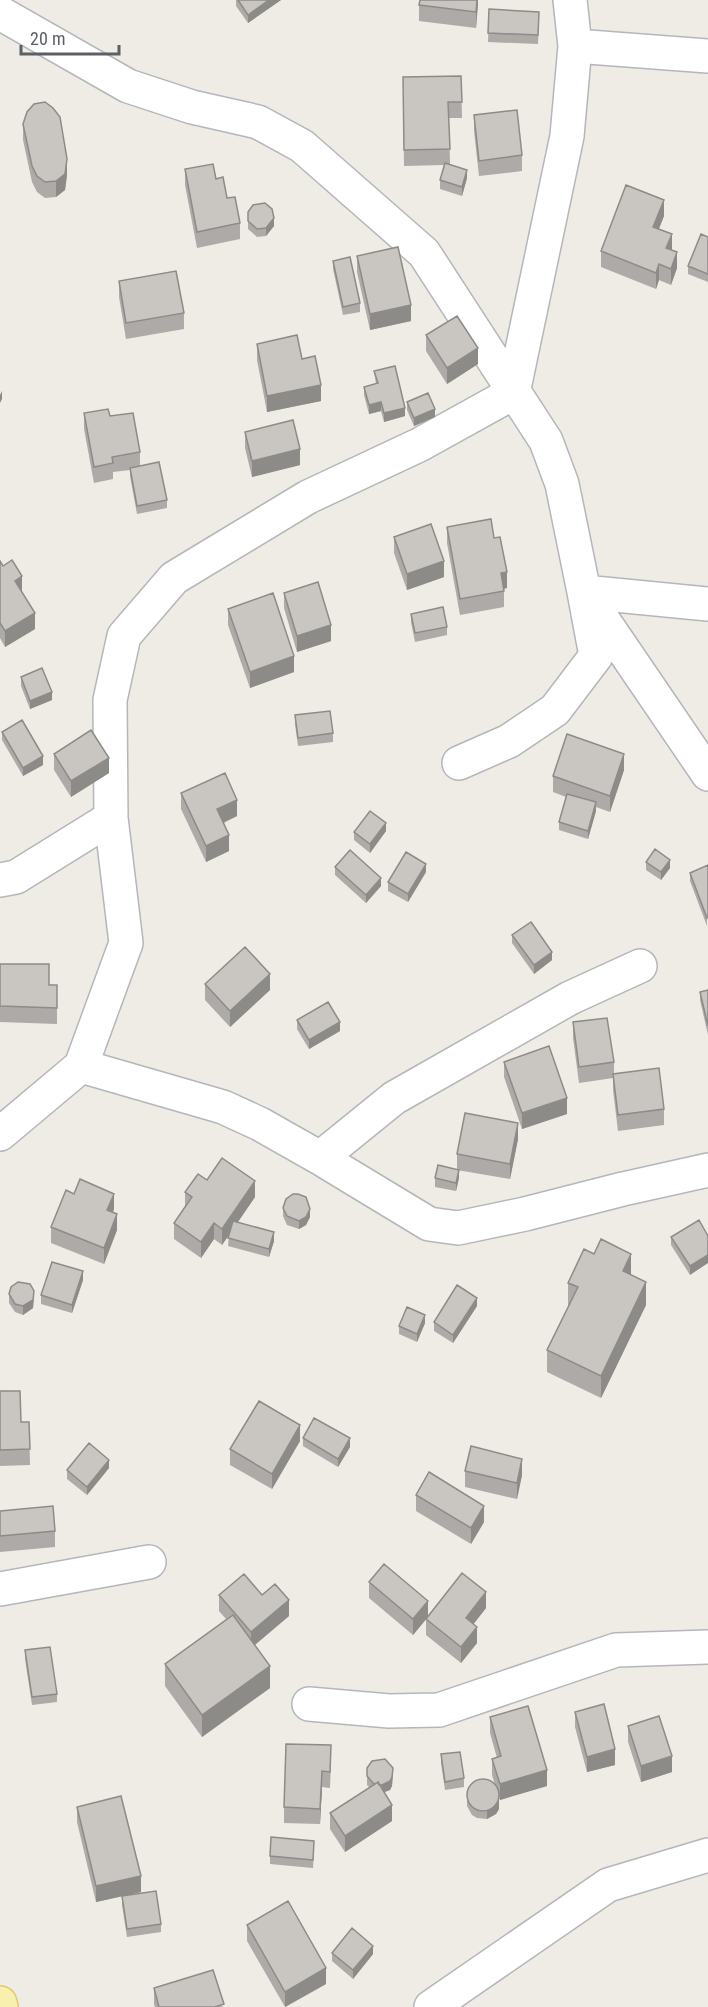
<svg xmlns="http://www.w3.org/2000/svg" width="708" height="2007" viewBox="0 0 708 2007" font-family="'Roboto Condensed',sans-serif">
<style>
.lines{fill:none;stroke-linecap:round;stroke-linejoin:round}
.minor-casing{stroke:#b5b6ba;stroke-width:36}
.major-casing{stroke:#e6c865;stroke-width:36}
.minor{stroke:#fff;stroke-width:33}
.major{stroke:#f8f0af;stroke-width:33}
.wall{fill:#adaaa7}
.shaded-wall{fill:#8d8b88}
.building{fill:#c9c6c2;stroke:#8d8b88;stroke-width:1.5}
</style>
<rect width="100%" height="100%" fill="#eeece5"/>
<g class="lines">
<defs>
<path id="minor" d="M0,13l128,73 64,21 66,15 44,24 122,107 122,188 16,43 22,108 124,182
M575,46l133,10
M459,763l50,-22 46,-31 41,-54 -12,-64 124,12
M0,880l16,-3 95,-59 -1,-118 14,-64 50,-58 134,-81 111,-52 94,-52 54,-257 8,-90 -5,-46
M81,1066l142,41 37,17 60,34 74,-60 176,-100 70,-32
M0,1134l81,-68 45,-123 -15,-125
M320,1158l109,66 29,4 67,-14 98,-25 85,-19
M0,1589l149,-27
M309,1704l80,7 50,-1 177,-60 92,-3
M431,2007l177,-122 100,-30"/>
<path id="major" d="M0,2003l1,4"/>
</defs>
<use href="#minor" class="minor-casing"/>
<use href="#major" class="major-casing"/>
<use href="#minor" class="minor"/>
<use href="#major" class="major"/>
</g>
<path class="wall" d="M236,0h45l-33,23 -12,-17z
M478,0l-2,28 -57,-7v-16z
M489,9l50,11 -1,24 -50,-2z
M461,76l1,42h-13l1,46 17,14 -5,18 -22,-7v-9l4,-15 -40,1 -1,-73z
M474,115l48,40v16l-43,5 -5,-45z
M23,124l44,51 -2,15 -9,7 -11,1 -8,-6 -5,-10 -9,-42z
M185,169l31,10 11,19 13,25v16l-43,9 -12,-63z
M248,212l26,14 -8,10 -9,1 -9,-8z
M664,216l-5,13 13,21 5,18 -6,17 -12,-5 -3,9 -55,-22v-16z
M708,237v45l-20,-8v-8z
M357,256l54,65 -41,9 -13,-58z
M333,261l27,42v9l-17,3 -10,-46z
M119,281l65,32v16l-58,10 -7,-42z
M426,335l52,29 -31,20 -21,-33z
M257,344l45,15 19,42 -54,11 -10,-52z
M374,371l31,45 -21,6 -3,-11 -12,3 -5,-19v-8l12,-3z
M407,402l28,15 -21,9 -7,-16z
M84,413l26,3 30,36v14l27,34v8l-30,6 -7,-38v-6l-17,2v7l-19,4 -10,-54z
M245,432l55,33 -48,12 -7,-29z
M447,527l47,11 13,50 -3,1v18l-44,8 -13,-72z
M394,537l50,40 -37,13 -13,-37z
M0,561l22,31 13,37 -30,18 -5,-9z
M284,593l47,48 -34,11 -13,-44z
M228,609l66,63 -44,16 -22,-63z
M411,614l36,13v8l-32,7 -4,-20z
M21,677l31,23 -22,9 -9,-23z
M295,715l38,18v9l-35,4 -3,-22z
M2,732l41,33 -20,11 -21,-36z
M54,754l55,19 -38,24 -17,-27z
M624,770l-14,42 -14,-5v4l-8,28 -29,-9v-8l7,-25 -13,-5v-16z
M181,793l56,23 -13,7 5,28 -23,11 -25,-53z
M386,831l-16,22 -16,-13v-8z
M646,862l24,6 -9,12 -15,-10z
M708,865l-1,61 -17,-45v-8z
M335,867l46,19 -15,17 -31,-28z
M426,872l-18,30 -20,-11v-9z
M512,935l40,25 -18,14 -22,-31z
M0,964l49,21h8v39l-57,-2z
M205,984l65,6 -40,37 -25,-27z
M708,990v45l-8,-35v-8z
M297,1020l43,11 -31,18 -12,-20z
M573,1022l41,40v11l50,36v16l-46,6 -5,-41v-12l-34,5 -6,-45z
M504,1062l63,52 -45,15 -18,-52z
M518,1139l-8,40 -53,-9v-16z
M435,1178h24l-3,13 -21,-4z
M207,1180l48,17 -17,25 36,19 -5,16 -41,-11 1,-11 -7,10 -8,-6 -13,19 -27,-19v-16l11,-17v-14z
M283,1208l27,9 -4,8 -7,4 -12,-4 -4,-9z
M114,1209l-1,3 4,18 -13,34 -53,-21v-16z
M699,1220l-9,55 -19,-30v-8z
M631,1275l15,30 -45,93 -54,-26v-22l22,-44 -1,-1v-22z
M83,1280l-11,33 -31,-9v-9z
M9,1294l25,6 -1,8 -10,7 -8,-3 -6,-9z
M477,1306l-24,37 -19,-12v-9z
M425,1323l-8,19 -18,-8v-8z
M0,1391l21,31h8l1,43 -30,1z
M303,1438l47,9 -12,20 -35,-21z
M300,1441l-28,48 -42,-24v-16z
M109,1468l-22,27 -20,-16v-9z
M465,1471l57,4 -5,24 -52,-12z
M416,1495l68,27 -13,22 -55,-33z
M0,1511l55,20v16l-55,5z
M369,1582l59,35 58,-9 -13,16 4,19 -16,20 -35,-28v-16l-13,16 -44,-37z
M219,1595h43l27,21 -34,29 15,43 -68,49 -37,-51v-22l61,-45 -7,-8z
M25,1650l32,44v8l-25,3 -7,-46z
M575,1712l40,53 -28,7 -12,-45z
M490,1717l57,69 -47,14 -1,-2v11l-3,5 -9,5 -10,-1 -5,-3 -5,-9v-9l28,-12 -3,-10v-16l5,-1 -7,-25z
M628,1726l44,46 -31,10 -13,-40z
M441,1754l23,24v9l-19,3 -4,-27z
M331,1761l-1,27 -8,-1 -2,37 -36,-1v-16z
M367,1768l26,9 -1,9 -2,4 -6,2 8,29 -47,31 -15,-23v-16l40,-25 -3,-3z
M77,1807l64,85 -45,10 -19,-80z
M314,1850l-1,18 -43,-4v-8z
M122,1896l39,28v8l-34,5 -5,-32z
M247,1925l79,59 -41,23 -38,-66z
M332,1953l41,1 -20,25 -21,-18z
M154,1988l70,19h-69l-1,-3z"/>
<path class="shaded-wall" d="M269,0h12l-33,23v-8z
M477,0h1v5l-2,23v-16z
M67,159v16l-2,15 -9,7v-16z
M467,170v8l-5,18v-9z
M664,200v16l-11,27v-16z
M274,218v8l-8,10v-8z
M672,234v16l-6,-2z
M677,252v16l-6,17v-16z
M659,264v16l-3,9v-16z
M411,305v16l-41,9v-16z
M478,348v16l-31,20v-16z
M321,385v16l-54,11v-16z
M2,391v8l-2,4v-8z
M381,402v9l-12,3v-9z
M405,408v8l-21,6v-9z
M435,409v8l-21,9v-8z
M300,449v16l-48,12v-16z
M444,561v16l-37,13v-16z
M507,572v16l-6,1v-16z
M22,576v16l-7,-11z
M35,613v16l-30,18v-16z
M331,625v16l-34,11v-16z
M294,656v16l-44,16v-16z
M52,692v8l-22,9v-8z
M624,754v16l-14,42v-16z
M43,756v9l-20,11v-8z
M109,758v15l-38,24v-16z
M237,800v16l-20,9v-16z
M596,802v9l-8,28v-8z
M386,823v8l-16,22v-9z
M229,835v16l-23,11v-16z
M670,860v8l-9,12v-8z
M426,864v8l-18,30v-8z
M381,878v8l-15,17v-8z
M552,952v8l-18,14v-9z
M270,974v16l-40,37v-16z
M340,1022v9l-31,18v-9z
M567,1098v16l-45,15v-16z
M518,1123v16l-8,40v-15z
M459,1170v8l-3,13v-8z
M255,1181v16l-33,48v-16z
M114,1194v15l-7,17v-16z
M310,1209v8l-4,8 -7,4v-8z
M117,1214v16l-13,34v-16z
M214,1223v16l-13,19v-16z
M274,1232v9l-5,16v-8z
M631,1254v22l-8,-5z
M708,1255v8l-18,12v-9z
M83,1271v9l-11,33v-8z
M646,1282v23l-45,93v-22z
M34,1291l-1,17 -10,7v-9z
M477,1298v8l-24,37v-8z
M425,1315v8l-8,19v-8z
M300,1425v16l-28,48v-15z
M350,1438v9l-12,20v-8z
M522,1459v16l-5,24v-16z
M109,1460v8l-22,27v-8z
M484,1506v16l-13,22v-16z
M486,1592v16l-20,26v-16z
M289,1600v16l-38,32v-16z
M428,1601v16l-15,18v-16z
M477,1627v16l-16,20v-16z
M270,1666v22l-68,49v-22z
M615,1749v16l-28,7v-15z
M672,1756v16l-31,10v-16z
M393,1768l-1,18 -2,4 -8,3v-8z
M547,1770v16l-47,14v-16z
M322,1771v16l-2,37v-15z
M499,1790v19l-3,5 -9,5v-8z
M392,1805v16l-47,31v-16z
M141,1876v16l-45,10v-16z
M373,1946v8l-20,25v-9z
M326,1968v16l-41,23v-15z"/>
<path class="building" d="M238,0h31l-21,15z
M420,0h57l-1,12 -57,-7z
M489,9l50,3 -1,23 -50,-2z
M461,76l1,26h-14l2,47 -46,1 -1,-73z
M45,102l8,6 7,9 7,42 -2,15 -9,7 -11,1 -8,-6 -5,-10 -9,-42 4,-12 7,-8z
M517,110l5,45 -43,6 -5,-46z
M445,163l22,7 -5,17 -22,-7z
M213,164l3,15 7,-2 4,21 8,-1 5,26 -43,9 -12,-63z
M626,185l38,15 -11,27 19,7 -6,14 11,4 -6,17 -12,-5 -3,9 -55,-22z
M265,203l7,6 2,9 -8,10 -9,1 -9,-8v-9l5,-7z
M701,234l7,3v37l-20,-8z
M398,247l13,58 -41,9 -13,-58z
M350,257l10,46 -17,4 -10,-46z
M176,271l8,42 -58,10 -7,-42z
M457,316l21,32 -31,20 -21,-33z
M297,335l5,24 13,-3 6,29 -54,11 -10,-52z
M395,366l10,42 -21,5 -3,-11 -12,3 -5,-18 14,-4 -4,-12z
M428,393l7,16 -21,9 -7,-16z
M108,409l2,7 23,-3 7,39 -28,5 1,6 -19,4 -10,-54z
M293,420l7,29 -48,12 -7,-29z
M159,462l8,38 -30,6 -7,-38z
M491,519l3,19 6,-1 7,35 -6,1 3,18 -44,8 -13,-72z
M431,524l13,37 -37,13 -13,-37z
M12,560l10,16 -7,5 20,32 -30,18 -5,-8v-62l3,5z
M318,582l13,43 -34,11 -13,-43z
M273,593l21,63 -44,16 -22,-63z
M443,607l4,20 -32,6 -4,-19z
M42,668l10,24 -22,9 -9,-24z
M330,711l3,22 -35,5 -3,-23z
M22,720l21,36 -20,12 -21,-36z
M91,730l18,28 -38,23 -17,-27z
M567,734l57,20 -14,42 -57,-20z
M225,773l12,27 -20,9 12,26 -23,11 -25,-53z
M567,794l29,8 -8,29 -29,-9z
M370,811l16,12 -16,21 -16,-12z
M655,849l15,11 -9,12 -15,-10z
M350,850l31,28 -15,17 -31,-28z
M406,852l20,12 -18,30 -20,-12z
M708,865v53h-1l-17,-45z
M531,922l21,30 -18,13 -22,-30z
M245,947l25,27 -40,37 -25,-27z
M0,964h49v21h8v23l-57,-2z
M708,990v36l-8,-34z
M328,1002l12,20 -31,18 -12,-20z
M607,1018l7,44 -35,5 -6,-45z
M549,1046l18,52 -45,15 -18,-51z
M659,1068l5,41 -46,6 -5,-41z
M465,1113l53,10 -8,41 -53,-10z
M222,1158l33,23 -33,48 -8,-6 -13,19 -27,-19 18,-26 -7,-5 13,-18 9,6z
M438,1165l21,5 -3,13 -21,-5z
M80,1179l34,15 -7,16 10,4 -13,34 -53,-21 15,-37 8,4z
M293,1194h5l8,3 4,12 -4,8 -7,4 -12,-5 -4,-8 3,-9z
M699,1220l9,16v19l-18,11 -19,-29z
M233,1221l41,11 -5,17 -41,-11z
M601,1239l30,15 -8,17 23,11 -45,94 -54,-26 31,-63 -10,-4 16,-34 10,5z
M52,1262l31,9 -11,34 -31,-10z
M18,1282l12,2 4,7 -1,9 -10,6 -8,-2 -6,-10 2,-7z
M457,1285l20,13 -24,37 -19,-13z
M407,1307l18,8 -8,19 -18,-8z
M0,1391h20l1,31h8l1,27 -30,1z
M259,1401l41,24 -28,49 -42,-25z
M314,1418l36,20 -12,21 -35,-21z
M89,1443l20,17 -22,27 -20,-17z
M471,1446l51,13 -5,24 -52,-12z
M429,1472l55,34 -13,22 -55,-33z
M53,1506l2,25 -55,5v-25z
M384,1564l44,37 -15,18 -44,-37z
M462,1573l24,19 -20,26 11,9 -16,20 -35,-28z
M244,1574l18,21 13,-11 14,16 -38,32 -32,-37z
M233,1615l37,51 -68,49 -37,-51z
M50,1647l7,47 -25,3 -7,-47z
M604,1704l11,45 -28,8 -12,-45z
M528,1706l19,64 -47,14 -8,-25 9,-3 -11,-39z
M659,1716l13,40 -31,10 -13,-40z
M286,1744l45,1 -1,27 -8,-1 -2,38 -36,-2z
M460,1752l4,26 -19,4 -4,-28z
M385,1759l8,9 -1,9 -2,4 -8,4h-3l-1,-3 -3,2 -2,-1 -6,-7v-8l5,-7z
M467 1795a16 16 0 1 1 32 0a16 16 0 1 1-32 0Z
M378,1782l14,23 -47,31 -15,-23z
M121,1796l20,80 -45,10 -19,-79z
M271,1837l43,4 -1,19 -43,-4z
M156,1891l5,33 -34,5 -5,-33z
M288,1901l38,67 -41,24 -38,-67z
M352,1928l21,18 -20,24 -21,-17z
M213,1970l11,34 -9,3h-56l-5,-19z"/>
<path d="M21 45v9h98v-9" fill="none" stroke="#5c5f64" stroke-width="3"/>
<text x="30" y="45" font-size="18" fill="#5c5f64" stroke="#ffffff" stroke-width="4.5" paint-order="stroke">20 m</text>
</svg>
